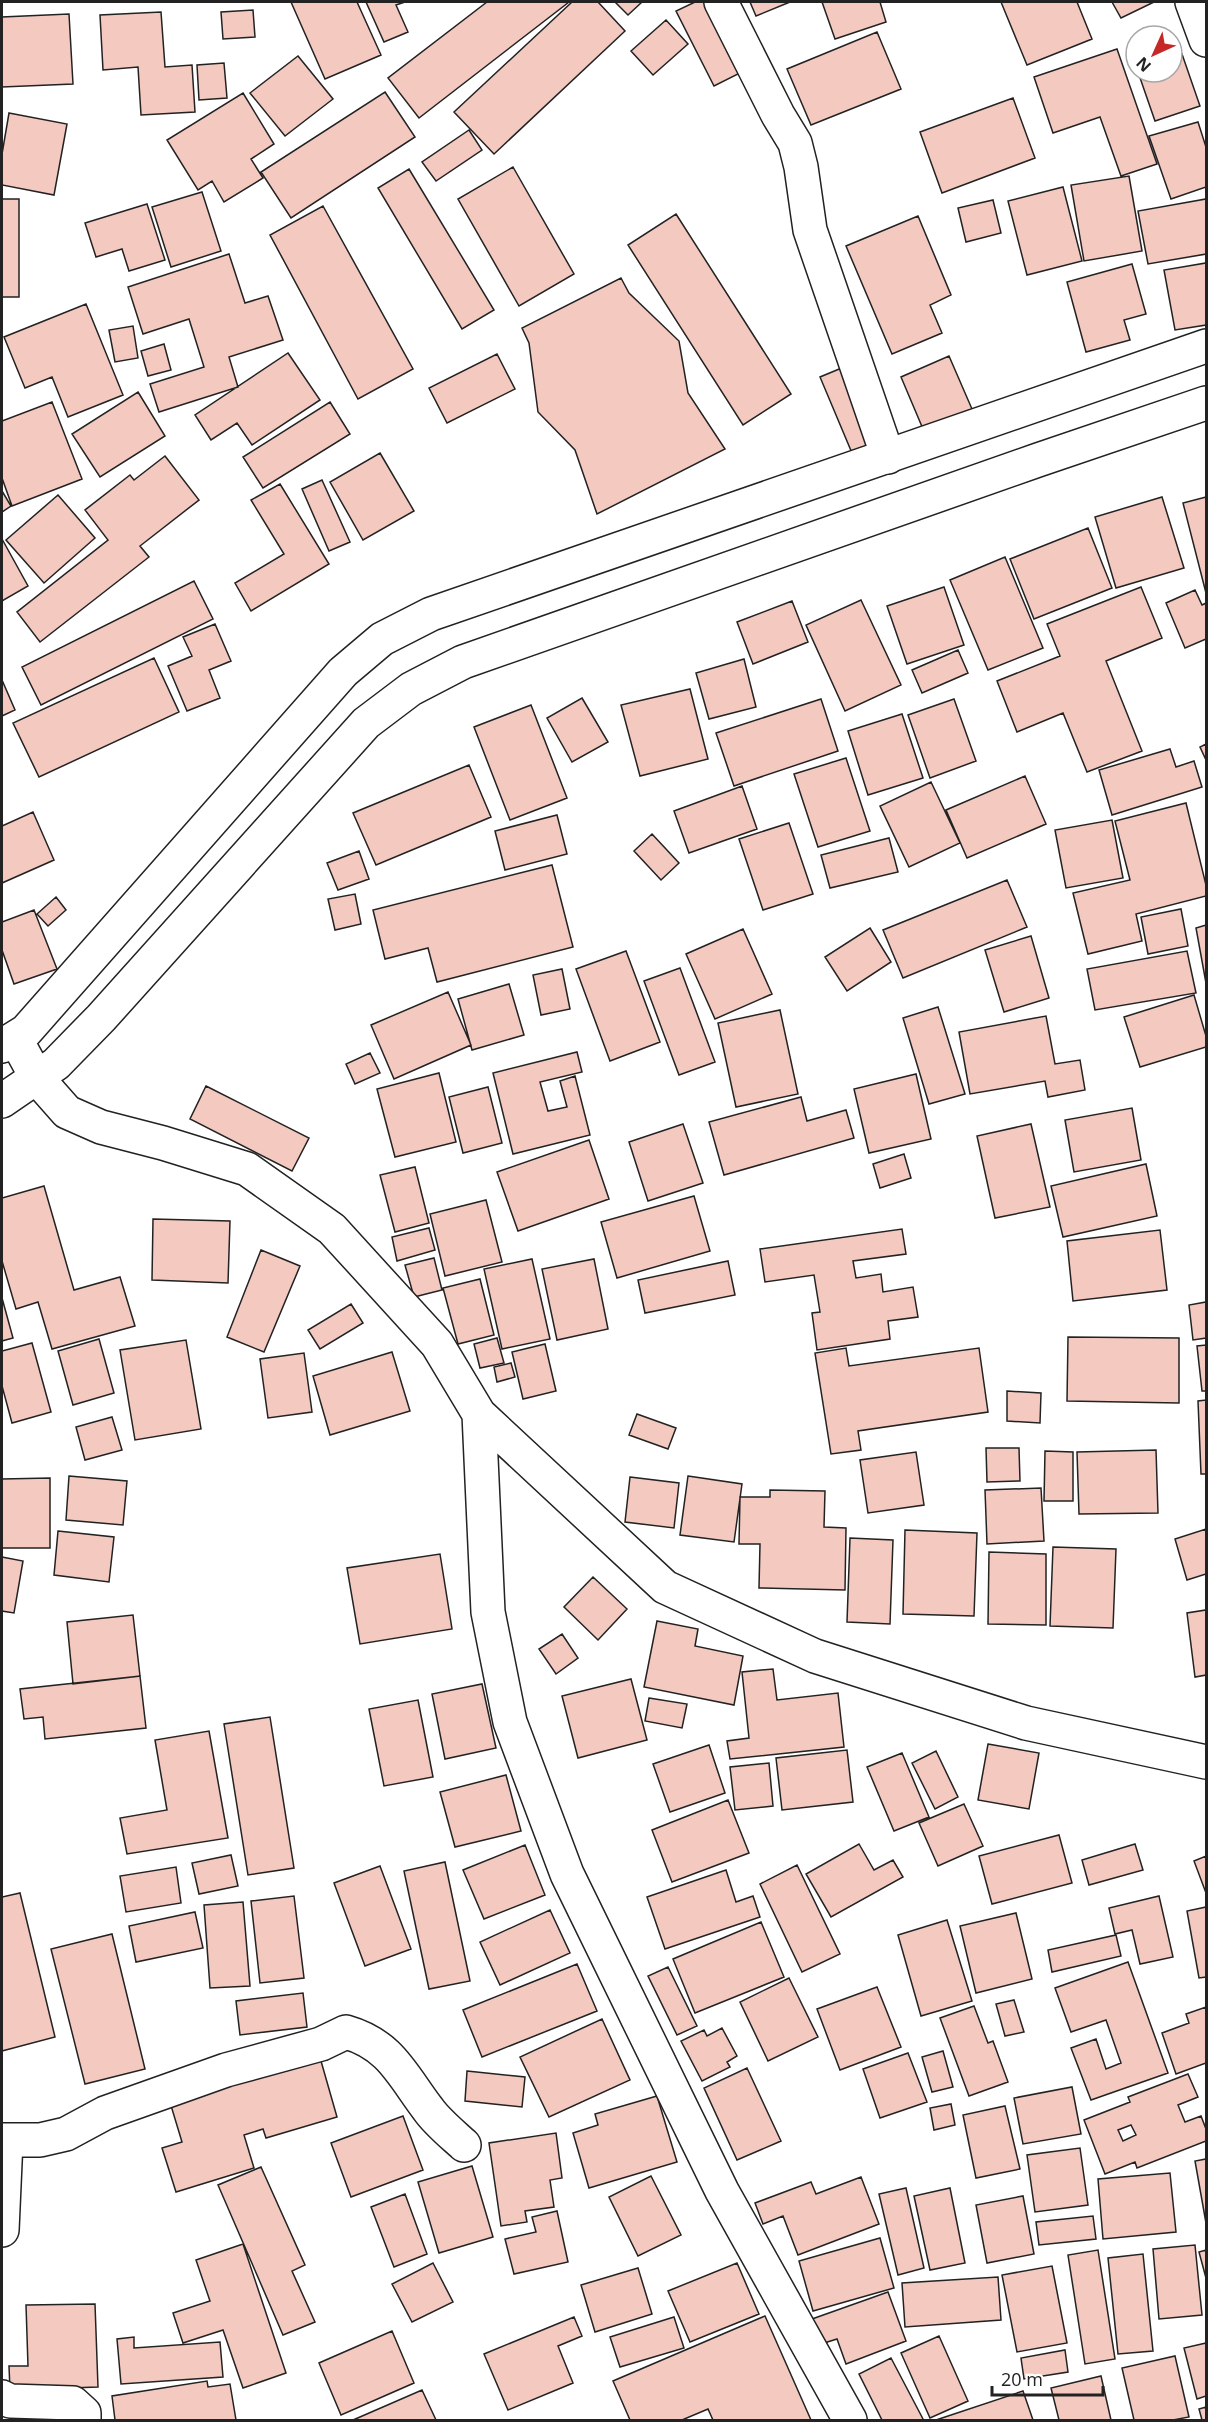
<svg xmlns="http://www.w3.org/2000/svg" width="1208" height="2422" viewBox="0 0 1208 2422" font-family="'Open Sans',sans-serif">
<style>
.building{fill:#f3c9c0;stroke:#222;stroke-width:1.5;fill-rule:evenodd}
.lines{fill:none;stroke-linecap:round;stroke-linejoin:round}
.street-casing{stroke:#222;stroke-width:36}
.secondary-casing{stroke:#222;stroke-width:36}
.street{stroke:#fff;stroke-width:33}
.secondary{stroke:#fff;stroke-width:33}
</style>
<rect width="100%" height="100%" fill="#fff"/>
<path class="building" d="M291,2h66l24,53 -56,24z
M366,2h39l-9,3 12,27 -24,10z
M487,2h82l-150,116 -31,-40z
M572,2h26l27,29 -131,123 -40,-42z
M615,2h27l-14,13z
M695,2h11l36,70 -28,14 -38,-75z
M750,2h40l-34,14z
M822,2h58l6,20 -51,17z
M1001,2h76l15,37 -65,26z
M1112,2h42l-33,16z
M253,10l2,27 -32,2 -2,-27z
M161,12l4,55 27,-2 3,47 -54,3 -3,-48 -35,3 -3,-55z
M69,14l4,70 -71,3v-70z
M666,20l22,24 -35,31 -22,-24z
M877,32l24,57 -90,36 -24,-56z
M1117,49l40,115 -36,12 -21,-59 -47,16 -19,-56z
M1182,54l18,52 -45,15 -17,-49h34v-14z
M298,56l35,43 -48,37 -35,-43z
M224,63l3,35 -28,2 -2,-35z
M385,92l30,45 -124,81 -30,-46z
M243,93l31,51 -23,15 12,19 -39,24 -12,-21 -14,9 -31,-50z
M1013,98l22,60 -93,35 -22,-61z
M9,113l58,11 -13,71 -52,-10v-31z
M1198,122l8,25v40l-35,12 -22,-63z
M469,130l13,20 -46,31 -14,-19z
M513,167l61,107 -55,32 -61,-107z
M409,169l85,141 -32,19 -84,-141z
M1129,176l13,75 -58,10 -13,-76z
M1063,187l19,74 -55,14 -19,-74z
M202,192l19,59 -50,16 -19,-60z
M2,199h17v98h-17z
M1206,199v55l-58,10 -10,-53z
M993,200l8,33 -35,9 -8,-34z
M147,204l18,56 -36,11 -7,-22 -26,8 -11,-34z
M323,206l90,163 -55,30 -88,-164z
M676,214l115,180 -48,31 -115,-180z
M918,216l33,79 -21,10 12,28 -50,21 -46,-108z
M229,254l16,49 23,-7 15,44 -54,17 9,30 -79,25 -9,-28 54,-17 -15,-48 -46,15 -15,-47z
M1206,263v62l-31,5 -11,-60z
M1132,264l14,50 -22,6 6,20 -44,12 -19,-70z
M621,278l8,15 50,48 9,52 37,56 -128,65 -22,-64 -37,-38 -9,-69 -7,-15z
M86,304l37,91 -55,22 -16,-40 -27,11 -21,-51z
M133,326l5,32 -23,4 -6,-32z
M164,344l7,26 -23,6 -7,-25z
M288,353l32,47 -68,45 -15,-22 -26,17 -16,-25z
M497,354l18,35 -68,34 -18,-35z
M949,356l23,53 -49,20 -22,-52z
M844,367l32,76 -24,10 -32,-76z
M138,392l27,44 -65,41 -28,-43z
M52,402l30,77 -70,27 -10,-28v-57z
M330,402l20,32 -87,54 -20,-31z
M380,453l34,58 -51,29 -33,-58z
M165,456l34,44 -59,46 9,11 -109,85 -23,-30 91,-72 -23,-30 45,-35 4,5z
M322,480l28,62 -21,9 -27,-62z
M280,484l49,80 -78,47 -16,-28 49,-29 -33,-54z
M2,491l9,15 -9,6z
M58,495l37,43 -51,45 -38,-43z
M1162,497l22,71 -68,20 -21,-71z
M1206,497v96l-23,-90z
M1088,528l24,60 -78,31 -24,-60z
M2,539l26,47 -26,15z
M1005,557l38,91 -55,22 -38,-90z
M194,581l19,38 -172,86 -19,-38z
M944,587l20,58 -57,19 -20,-58z
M1141,587l21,51 -56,23 36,90 -55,21 -24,-59 -46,19 -20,-51 63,-25 -13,-32z
M1195,590l7,15 4,-2v36l-21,9 -19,-45z
M861,600l40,85 -56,26 -39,-86z
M792,601l16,41 -55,22 -16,-42z
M215,624l16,37 -22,9 11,28 -33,13 -19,-45 24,-10 -9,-19z
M958,650l10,23 -46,20 -10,-23z
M154,658l25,54 -140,65 -26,-54z
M744,659l12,48 -47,12 -13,-46z
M2,680l13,30 -13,6z
M690,689l18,70 -68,17 -19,-71z
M582,698l26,44 -36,20 -25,-44z
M821,699l17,52 -104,35 -18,-53z
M954,699l22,62 -46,17 -22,-63z
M531,705l36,93 -57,22 -36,-93z
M902,714l21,64 -55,17 -20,-64z
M1206,744v16l-6,-13z
M1170,749l6,18 18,-6 8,26 -90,28 -13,-45z
M846,758l24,73 -52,16 -24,-73z
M469,765l22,52 -115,48 -23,-52z
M1025,776l21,48 -79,34 -21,-48z
M931,782l29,61 -51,24 -29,-61z
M742,786l15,43 -68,24 -15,-42z
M1186,803l20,82v11l-70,18 6,27 -54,13 -15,-61 57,-13 -15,-59z
M33,812l21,48 -52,23v-57z
M557,815l10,39 -62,16 -10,-39z
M1112,820l11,58 -57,10 -11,-58z
M789,823l24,71 -50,16 -24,-71z
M652,834l27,29 -18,17 -27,-29z
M889,838l9,34 -68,16 -9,-33z
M359,851l10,28 -31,11 -11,-27z
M552,865l21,82 -136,35 -9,-34 -43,11 -12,-49z
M1007,880l20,47 -124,51 -20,-48z
M355,894l6,30 -26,6 -7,-31z
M56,897l10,13 -18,16 -11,-12z
M1181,909l7,37 -40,8 -7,-37z
M34,910l23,59 -43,15 -12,-34v-28z
M1206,925v58l-10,-55z
M870,928l21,34 -44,29 -22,-34z
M743,929l29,65 -57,25 -29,-65z
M1031,936l18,62 -45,14 -19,-62z
M626,951l34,91 -50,19 -34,-92z
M1187,951l9,42 -101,17 -8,-41z
M680,968l35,94 -36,13 -35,-94z
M562,969l8,40 -29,6 -8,-40z
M509,984l15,51 -52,15 -14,-51z
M448,992l23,53 -77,34 -23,-54z
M1194,995l12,41v11l-66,20 -16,-50z
M938,1007l27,87 -36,10 -26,-86z
M780,1010l18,84 -62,13 -18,-84z
M1046,1016l9,48 25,-4 5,30 -37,7 -3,-16 -75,13 -11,-62z
M577,1052l5,20 -42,10 8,29 19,-4 -7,-26 15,-5 15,59 -77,19 -20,-81z
M370,1053l10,20 -25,11 -9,-20z
M439,1073l17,69 -61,15 -18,-68z
M916,1074l15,65 -62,14 -15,-64z
M206,1086l103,52 -17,33 -102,-52z
M488,1087l14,56 -39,10 -14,-56z
M801,1097l6,24 39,-11 8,28 -130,37 -15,-53z
M1132,1108l9,52 -67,12 -9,-52z
M683,1124l20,59 -55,18 -19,-59z
M1031,1124l19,83 -55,11 -18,-82z
M589,1140l20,59 -91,32 -21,-59z
M904,1154l7,24 -31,10 -7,-24z
M1146,1164l11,52 -94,21 -12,-51z
M415,1167l14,56 -34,9 -15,-57z
M44,1186l30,104 46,-13 15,49 -83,23 -14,-47 -22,7 -14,-48v-63z
M694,1196l16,55 -93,27 -16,-56z
M486,1200l16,62 -57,14 -15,-62z
M153,1219l77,2 -2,62 -76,-3z
M429,1228l6,22 -38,11 -5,-24z
M902,1229l4,25 -53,7 3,17 25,-4 2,18 30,-5 5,30 -30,4 2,18 -73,11 -5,-37 8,-1 -6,-37 -49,7 -5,-33z
M1160,1230l7,60 -94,11 -6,-60z
M261,1250l39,16 -36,86 -37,-15z
M434,1258l8,32 -28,7 -9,-32z
M532,1259l18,80 -48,10 -18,-80z
M594,1259l14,70 -51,11 -15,-71z
M728,1261l7,34 -90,18 -7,-33z
M480,1279l14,56 -36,9 -15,-56z
M2,1298l11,40 -11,3z
M1206,1302v36l-13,2 -4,-35z
M351,1304l12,19 -43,26 -12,-19z
M1068,1337l111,1v65l-112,-2z
M497,1338l7,25 -24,5 -6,-24z
M99,1339l15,54 -41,12 -15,-54z
M186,1340l15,89 -66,11 -15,-90z
M32,1343l19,69 -39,11 -10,-37v-35z
M545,1344l11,47 -33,8 -11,-47z
M1206,1345v46h-4l-5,-45z
M846,1348l3,18 130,-18 9,64 -130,19 3,19 -30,4 -16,-101z
M392,1352l18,59 -80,24 -17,-59z
M304,1353l8,59 -44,6 -8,-59z
M511,1363l4,14 -18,5 -3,-15z
M1007,1391l34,2 -1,30 -33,-2z
M1206,1400v74h-5l-3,-73z
M637,1414l39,14 -8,21 -39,-14z
M112,1417l10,33 -37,10 -9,-33z
M986,1448h33l1,33 -33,1z
M1156,1450l2,63 -79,1 -2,-62z
M1045,1451l28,1v49h-29z
M916,1452l8,53 -56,8 -8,-53z
M69,1476l58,5 -4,44 -57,-5z
M688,1476l54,8 -8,58 -54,-7z
M630,1477l49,6 -5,45 -49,-6z
M50,1478v70h-48v-69z
M1041,1488l3,53 -57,3 -2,-54z
M770,1490l55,1 -1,36 22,1 -1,62 -86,-2 1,-44h-21l1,-47h30z
M1206,1529v45l-19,6 -12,-41z
M905,1530l72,3 -3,83 -71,-2z
M58,1531l56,6 -5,45 -55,-7z
M850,1538l43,2 -3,84 -43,-2z
M1053,1547l63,2 -3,79 -63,-2z
M989,1552l57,2v71l-58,-1z
M440,1554l12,75 -92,15 -13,-76z
M2,1557l21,4 -9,52 -12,-2z
M593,1577l34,32 -29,31 -34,-33z
M1206,1610v65l-11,2 -8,-64z
M133,1615l7,61 -67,8 -6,-62z
M657,1621l41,8 -3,17 48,10 -9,49 -90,-18z
M562,1634l16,24 -22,16 -17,-25z
M773,1669l4,31 61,-7 6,54 -114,12 -3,-18 22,-3 -7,-66z
M140,1676l6,52 -101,11 -2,-22 -19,2 -4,-30z
M631,1679l16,61 -69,18 -16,-62z
M482,1684l14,64 -51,11 -13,-65z
M649,1698l38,6 -5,24 -37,-7z
M418,1700l15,77 -49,9 -15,-77z
M270,1717l24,151 -46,7 -24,-151z
M209,1731l19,107 -101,16 -7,-36 47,-8 -12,-70z
M988,1744l51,9 -10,56 -51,-9z
M709,1745l16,48 -55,19 -17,-48z
M847,1750l6,52 -71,8 -6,-52z
M936,1751l22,46 -23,12 -23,-46z
M902,1753l27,64 -35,14 -27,-64z
M769,1763l4,43 -38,4 -5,-43z
M506,1775l15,56 -66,16 -15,-55z
M728,1800l21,53 -77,29 -20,-52z
M964,1804l19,42 -45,20 -19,-43z
M1059,1835l13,48 -80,21 -13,-48z
M859,1844l15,26 19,-10 10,17 -72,40 -25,-43z
M1135,1844l8,26 -54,15 -7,-25z
M525,1845l20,50 -61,24 -21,-49z
M231,1855l7,31 -39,8 -7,-31z
M1206,1856v37l-12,-32z
M445,1862l25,119 -41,8 -25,-118z
M797,1865l43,89 -38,18 -42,-88z
M380,1866l31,83 -46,17 -31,-83z
M176,1867l5,36 -55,9 -6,-36z
M726,1870l10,32 17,-6 7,21 -95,32 -18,-52z
M20,1893l35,144 -53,14v-154z
M294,1896l10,82 -44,5 -9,-82z
M1159,1896l14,61 -33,7 -8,-34 -17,4 -6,-26z
M243,1902l7,84 -40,2 -6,-83z
M1206,1907v70l-7,1 -12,-67z
M550,1910l20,43 -70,32 -20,-43z
M195,1912l8,36 -67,14 -7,-36z
M1016,1913l16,66 -56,14 -16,-67z
M947,1920l25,81 -51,15 -23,-81z
M761,1922l23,55 -89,36 -22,-54z
M112,1934l33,135 -60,15 -34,-135z
M1116,1935l5,21 -69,16 -4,-22z
M1128,1962l40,111 -77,27 -20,-52 25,-9 10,30 15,-6 -15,-43 -35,12 -16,-44z
M577,1964l20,47 -115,46 -19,-47z
M668,1967l29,59 -20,9 -29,-59z
M789,1978l29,59 -50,24 -28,-59z
M877,1987l24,60 -61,23 -23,-61z
M303,1993l4,34 -67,8 -4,-34z
M1014,2000l10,32 -19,4 -9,-32z
M974,2006l14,37 5,-2 15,41 -39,14 -29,-78z
M1206,2007v56l-30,11 -14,-41 27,-10 -3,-9z
M602,2019l28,61 -81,37 -29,-60z
M722,2028l15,28 -10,6 3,5 -28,14 -21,-40 23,-11 3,6z
M943,2051l10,36 -21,5 -10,-35z
M908,2053l19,49 -47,16 -17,-49z
M319,2054l18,63 -71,21 -3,-9 -19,6 10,33 -78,24 -14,-44 20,-6 -13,-43z
M747,2068l34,73 -44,19 -33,-72z
M467,2071l58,6 -3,30 -57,-6z
M1188,2074l10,23 -20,8 7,17 16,-6 5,13v12l-69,27 -2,-6 -30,12 -21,-54 46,-18 -2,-5zM1131,2125l5,10 -13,6 -5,-11z
M1072,2087l9,47 -58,10 -9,-46z
M657,2096l20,66 -88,26 -16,-55 25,-8 -3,-11z
M951,2104l4,21 -21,5 -4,-22z
M1005,2106l15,63 -44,9 -13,-63z
M403,2116l20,54 -72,27 -20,-54z
M556,2133l6,45 -12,2 4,27 -29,4 2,11 -26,4 -12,-83z
M1080,2148l8,57 -53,7 -8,-57z
M1206,2159v64l-11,-62z
M472,2166l21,71 -54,16 -21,-71z
M261,2167l44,98 -13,6 23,51 -32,13 -65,-150z
M1170,2173l6,59 -73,7 -5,-60z
M651,2176l30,59 -43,21 -29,-59z
M861,2177l18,47 -81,31 -15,-39 -20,8 -8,-21 56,-21 5,12z
M906,2188l18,80 -26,7 -19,-81z
M950,2188l15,75 -35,7 -16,-74z
M405,2194l22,60 -33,13 -23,-60z
M1023,2196l11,58 -47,9 -11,-58z
M557,2211l11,51 -54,12 -9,-35 31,-7 -4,-15z
M1093,2216l3,23 -57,6 -3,-23z
M880,2238l14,50 -81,23 -14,-50z
M243,2244l43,129 -43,15 -20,-58 -40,13 -10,-30 37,-12 -14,-41z
M1195,2245l7,70 -43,4 -6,-70z
M1098,2250l17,109 -30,5 -17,-109z
M1206,2250v28l-7,-26z
M1143,2254l10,97 -35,3 -10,-96z
M433,2263l20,39 -41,20 -20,-38z
M737,2263l22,51 -69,28 -22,-51z
M1052,2266l15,77 -50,9 -15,-77z
M638,2268l14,46 -57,18 -14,-47z
M998,2277l3,43 -96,7 -3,-44z
M888,2292l18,49 -60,23 -9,-25 -16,5 -9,-25z
M95,2304l3,83 -88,3 -1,-24h19l-2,-61z
M765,2316l46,104h-98l-5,-11 -26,11h-52l-17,-39z
M574,2317l8,19 -24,10 15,37 -65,27 -24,-56z
M674,2317l10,31 -64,19 -10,-30z
M392,2331l22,52 -73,32 -22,-52z
M939,2336l29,65 -38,17 -29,-65z
M134,2337v11l86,-6 3,35 -102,7 -4,-45z
M1206,2343v53l-9,3 -13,-51z
M1065,2350l3,22 -44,7 -3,-21z
M1175,2356l14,61 -16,3h-39l-12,-52z
M891,2358l32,61 -3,1h-38l-23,-46z
M1101,2376l10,44h-52l-8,-32z
M207,2381l1,6 22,-3 6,36h-121l-3,-24z
M422,2390l14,30h-83z
M1023,2391l10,29h-97z
M1206,2407v13h-4l-3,-11z"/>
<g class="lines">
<defs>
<path id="street" d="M721,2l57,113 17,28 6,24 9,63 78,227
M1192,2l14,38
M2,2140h38l26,-6 39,-21 121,-43 95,-26 25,-12c45,13 56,43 82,77 9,13 24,25 36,36
M2,2230l4,-90
M2,2397l8,4 63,2 11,10v7"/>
<path id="secondary" d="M15,1038l22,40 30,34 34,15 62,16 84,26 85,60 105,115 42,70 186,173 150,69 211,67 180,39
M2,1046l24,-15 317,-359 39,-33 49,-25 775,-268
M2,1101l54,-37 45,-46 265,-295 45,-34 52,-27 575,-202 168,-57
M479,1414l9,198 22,110 57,152 155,317 128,229"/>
</defs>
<use href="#street" class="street-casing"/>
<use href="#secondary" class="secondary-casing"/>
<use href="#street" class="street"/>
<use href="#secondary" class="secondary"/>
</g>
<rect width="1208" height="2422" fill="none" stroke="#222222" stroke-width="6"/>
<g transform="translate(1154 54) rotate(225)"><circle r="28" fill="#ffffff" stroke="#a7a7a7" stroke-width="1.5"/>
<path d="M0-4.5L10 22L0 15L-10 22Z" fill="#c62828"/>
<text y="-9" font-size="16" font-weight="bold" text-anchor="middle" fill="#222222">N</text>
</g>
<path d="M992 2386v9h111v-9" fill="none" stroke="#222222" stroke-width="3"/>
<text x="1001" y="2386" font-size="18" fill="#222222" stroke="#ffffff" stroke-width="4.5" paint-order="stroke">20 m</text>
</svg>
